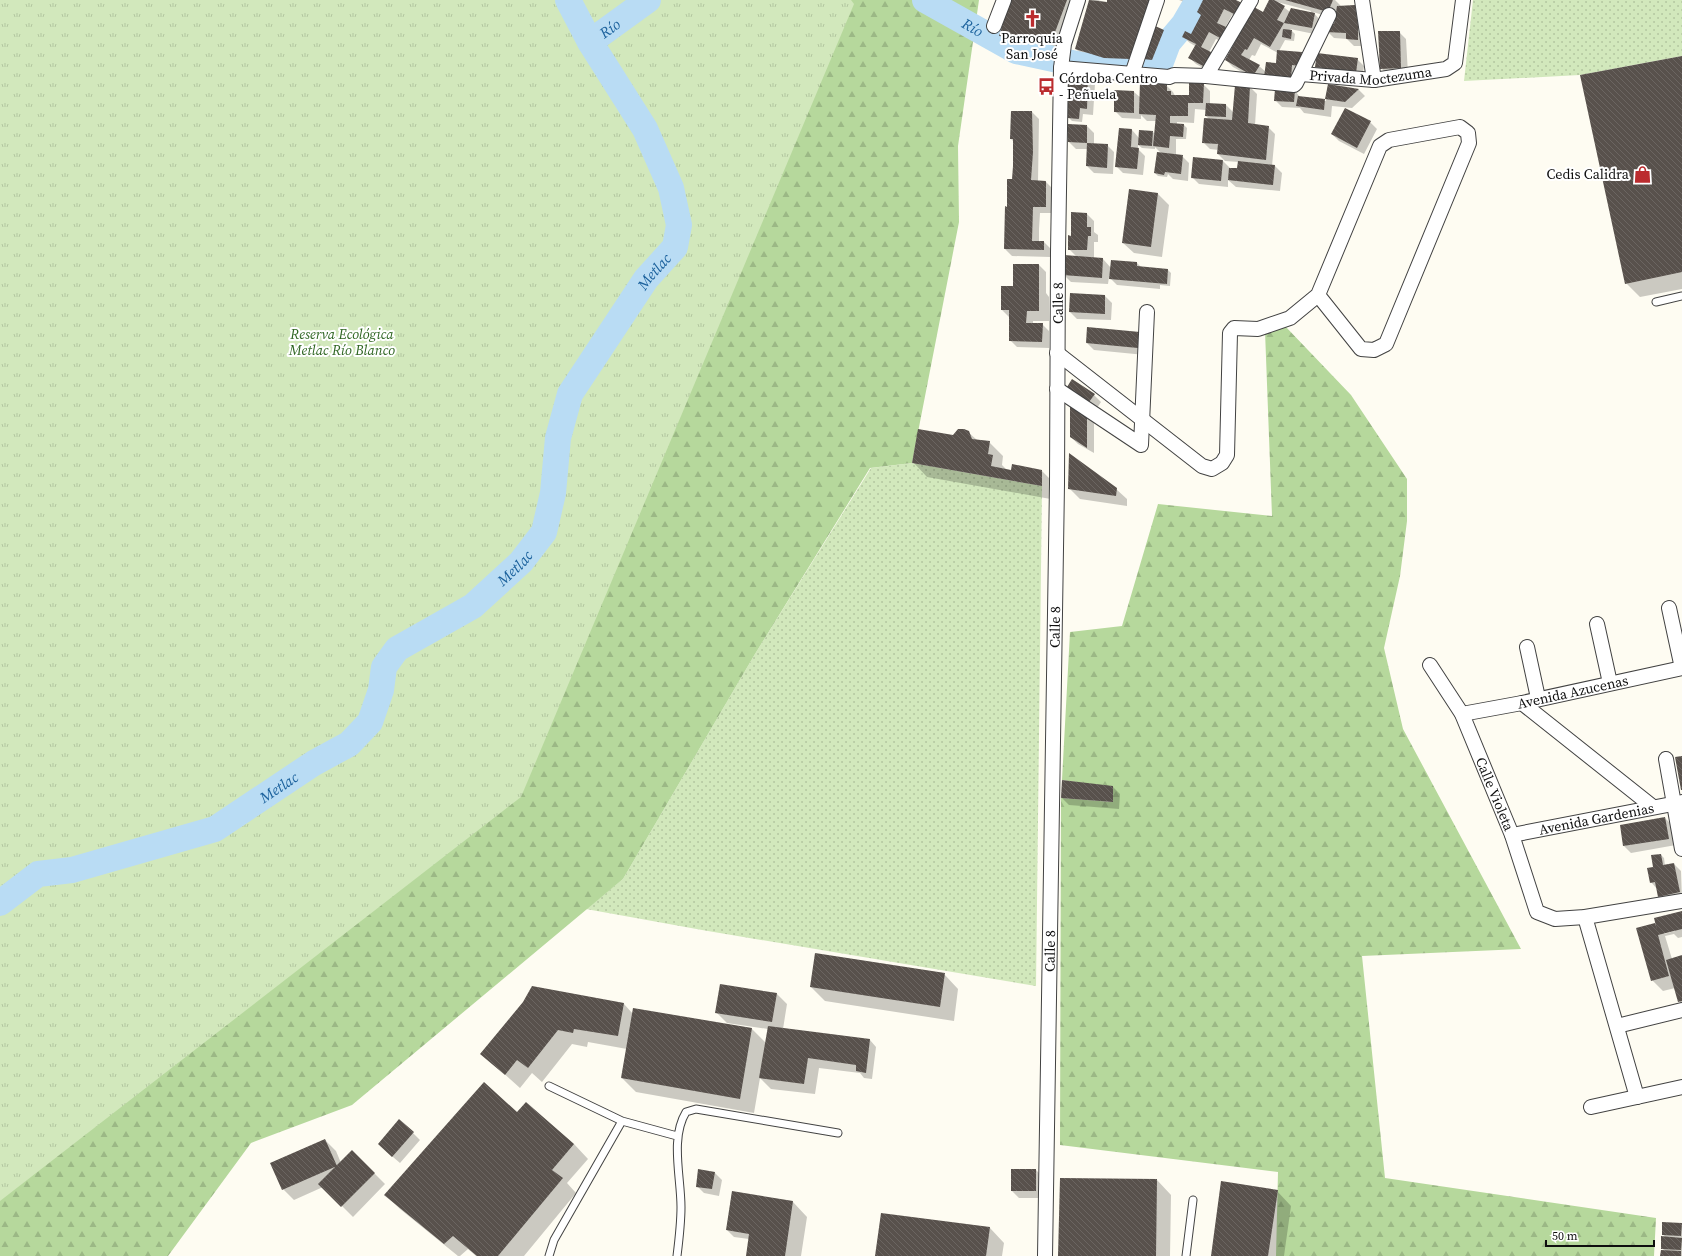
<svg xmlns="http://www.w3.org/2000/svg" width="1682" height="1256" viewBox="0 0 1682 1256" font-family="'Source Serif 4',serif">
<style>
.grass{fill:url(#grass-dots)}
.forest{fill:url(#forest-firs)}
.park{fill:url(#park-tufts)}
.shadow{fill:#0003;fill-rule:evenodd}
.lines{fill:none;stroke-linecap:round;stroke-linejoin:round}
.river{stroke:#b9dcf4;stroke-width:26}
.building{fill:url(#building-back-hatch)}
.service-casing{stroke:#424242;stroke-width:9}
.minor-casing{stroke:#424242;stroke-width:16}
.service{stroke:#fff;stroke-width:7}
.minor{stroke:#fff;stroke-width:14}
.labels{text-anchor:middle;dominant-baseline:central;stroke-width:4;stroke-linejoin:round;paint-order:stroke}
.poi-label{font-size:14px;fill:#0f0f0f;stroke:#fff}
.street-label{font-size:14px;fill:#0f0f0f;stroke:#fff}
.park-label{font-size:14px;font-style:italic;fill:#2e6521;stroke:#fff}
.water-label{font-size:15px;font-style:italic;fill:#1c629d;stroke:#fff}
</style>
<defs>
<pattern id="grass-dots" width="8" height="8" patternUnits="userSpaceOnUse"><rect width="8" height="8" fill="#d2e8bc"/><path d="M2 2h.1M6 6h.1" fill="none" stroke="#b3c6a0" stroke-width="1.8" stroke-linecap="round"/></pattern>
<pattern id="forest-firs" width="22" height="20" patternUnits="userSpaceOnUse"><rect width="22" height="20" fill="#b6d89c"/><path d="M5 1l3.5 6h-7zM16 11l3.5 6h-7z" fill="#9bb885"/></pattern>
<pattern id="park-tufts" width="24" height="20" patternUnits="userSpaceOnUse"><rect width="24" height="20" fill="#d2e8bc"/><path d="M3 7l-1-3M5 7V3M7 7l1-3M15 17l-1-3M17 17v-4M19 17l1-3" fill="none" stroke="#b3c6a0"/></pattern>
<pattern id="building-back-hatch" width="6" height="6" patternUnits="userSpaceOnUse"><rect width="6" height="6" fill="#58514c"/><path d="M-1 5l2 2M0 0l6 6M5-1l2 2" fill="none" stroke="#6b6561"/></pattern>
</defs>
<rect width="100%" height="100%" fill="#fefcf2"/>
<path class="grass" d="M1473,0h209v56l-102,19 -116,6z
M912,463l130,23 -6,500 -334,-56 -116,-21 37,-30 132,-225 116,-186z"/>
<path class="forest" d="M103,0h876l-21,146 1,76 -47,241 -42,5 -115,186 -132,225 -271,226 -101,38 -83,113h-168v-1154z
M1285,326l66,69 56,84v42l-7,55 -16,72 19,81 118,220 -159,7 23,222 271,40 -2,38h-378l2,-84 -218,-27 1,-347 51,4 1,-15 -51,-7 8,-148 52,-6 36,-122 114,12 -7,-185z"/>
<path class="park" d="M0,0h851l3,4 -333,793 -521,404z"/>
<path class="shadow" d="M1011,0h75l-20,56 -52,-6 -14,-14z
M1090,0h8l9,3 1,-3 29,66 -25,-1 -29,-9 -7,-7z
M1179,0h15l-2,5z
M1205,0h29l9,21 -11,-6 -7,13 7,7 -5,9 -11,-5 -7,13 3,21 -16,-9 -7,-7 6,-11 -5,-3 -7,-6 8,-2 10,-19 -3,-4z
M1270,0h65l6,6 -1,1 15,-1 7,7 2,33h-10l-7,-7 -13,-1 -7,-7 8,-6 1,-6 -23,-7 8,9 -2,14 -29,-6 5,5 -1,7 -9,-1 -6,11 22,2 7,7 -11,26 -37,-4 -27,-15 -7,-7 37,-47zM1277,2l34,9 -1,2 -20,-1zM1261,44l17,9 -1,11 -11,8 -7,-6 -10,-6 3,-5 3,1z
M1163,30l4,4 -12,29 -7,-1 -4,-3z
M1399,32l7,7 2,35 -20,1 -7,-7z
M1682,57v232l-42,8 -14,-14z
M1357,59l7,7 -2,13 -39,-5 -7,-7z
M1088,77l7,7 -2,31 -10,-1 -1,8 -10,-1 -3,-3z
M1203,84l7,7v14h16l8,8 16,-26 7,7 -2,31 13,2 7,7 -3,32h3l7,7 -2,18 -44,-4 -8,-7v7l-29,-3 -7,-7 31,-16 7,7 8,1 1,-7 -14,-1 -7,-7 1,-4 -9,-1 -7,-7 6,-23 -3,-3v-6l-11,-1 -1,14 -17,-1v3h7l3,3 -1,11h-10v16l6,1 7,7 -1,18 -15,-2 -5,-5 -1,3 -9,-1 -3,-3 7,-19 -7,-7v2l-13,-1 -4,-3v4l7,7 -2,19 -20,-2 -7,-7 4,-36h12l7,8 14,-6 2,2 1,-13h-9l-6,-6v4l-19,-1 -7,-7 19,-19 7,6 25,-13 7,7 2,4h15z
M1328,85l31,5 6,6 -13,12 -20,-2 -1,11 -27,-4 -4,-5 -18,-1 -7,-7 20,-9 5,6 26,4z
M1032,112l7,7 -1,63h8l7,7v24h-13l-1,16v13h5l7,7 -1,8 -38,-1 -7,-7 3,-41 5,-28 1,-38 -3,-3z
M1370,122l7,7 -13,25 -25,-13 -7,-7z
M1069,125l18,1 7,7v11l13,1 7,7 -1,22 -19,-1 -7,-7 1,-17h-12l-7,-7z
M1130,191l28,3 11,11 -7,52 -28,-4 -11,-10z
M1087,214l7,7v11l4,3v7h-4v16l9,1 8,9 26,-5 4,4 27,3 3,3 -1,13 -10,-1v4l-43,-4 -8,-8 -1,7 -37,-2 -7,-7 13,-18 -8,-8 3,-12z
M1014,265h25l7,7v21l3,4v24h-16v3h9l7,7v17l-32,-1 -7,-7v-22l-8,-8 12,-23z
M1071,294l34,2 7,7 -1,17 -34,-1 -7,-7z
M1139,333l6,22 -51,-5 -7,-7z
M1068,387l26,8 7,7 -4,6 -22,-14z
M1071,405l23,17v31l-16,-9 -7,-7z
M968,432l9,8 12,2 14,14 -1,9 5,5 35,1 14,14v15l-129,-23 -14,-15 41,-26z
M1069,488l47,1 11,10v7l-47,-7z
M1113,787l7,7 -1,15 -50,-4 -7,-7z
M1665,818l7,7 4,20 -45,8 -7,-7z
M1661,855l3,3 1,8 9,-2 7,7 1,29 -16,4 -7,-7 -2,-8 -6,-7z
M1682,912v25l-4,1 -4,-4 -9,2 7,23 10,-3v48l-3,-3 -4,-13 -12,3 -11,-11 2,-56 3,3zM1675,929v2l-11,3 -1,-2z
M944,974l14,15 -4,32 -129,-20 -14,-14z
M777,994l10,10 -4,25 87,11 6,7 -4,32 -8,-1 -4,-5 -41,-5 -4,26 -44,-5 -11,-11 -6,35 -118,-21 -14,-14 5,-29 -39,-7 -1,5 -15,-3 -30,38 -10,-9 -12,15 -38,-34 142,-50 9,10 1,-5 118,20 14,14 2,-14 -41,-6 -11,-11z
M526,1103l48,41 14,15 -21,24 9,10 -52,63h-48l-8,-7 -8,7h-2l-58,-47 -14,-14 131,-82z
M413,1133l7,7 -20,23 -14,-12z
M325,1140l11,11 5,12 11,-12 33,33 -32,33 -30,-30 -29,13 -11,-11z
M1036,1170l7,7v21h-24l-7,-7z
M715,1173l7,7 -3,16 -15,-3 -7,-7z
M1157,1180l14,15 -1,61h-111z
M1277,1191l14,15 -7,50h-72z
M732,1192l61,10 14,15 -6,39h-54l2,-17 -15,-2 -7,-7z
M1663,1223l19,1v32h-21l4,-5 -3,-3 4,-10 -3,-4z
M990,1228l14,15 -2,13h-126z"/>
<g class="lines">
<g class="river">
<path id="s1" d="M925,0l91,51 65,14 78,2 9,-24 16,-19 14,-24"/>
<path id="s2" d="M590,42l58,-42"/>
<path id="s3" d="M0,903l38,-29 34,-4 143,-41 99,-66 35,-19 21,-22 11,-32 3,-23 13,-18 76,-43 48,-44 23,-30 9,-39 5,-55 12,-44 76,-115 29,-32 4,-22 -8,-37 -26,-59 -55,-87 -22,-42"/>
</g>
</g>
<path class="building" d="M1010,0h57l-16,43 -52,-7z
M1089,0l18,2v-2h43l-20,59 -26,-1 -29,-9z
M1203,0h33l6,3 -6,12 -12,-6 -7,14 9,4 -6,11 -11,-6 -8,15 12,6 -8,14 -17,-9 8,-14 -14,-7 3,-6 6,3 10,-19 -4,-3z
M1269,0h5l11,6 -8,14 7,3 -14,24 -16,-9 -7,12 -2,-1 -4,6 19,10 -7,11 -28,-16 29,-53 9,5z
M1285,0h48l-5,12z
M1355,5l3,20v15l-12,-1v-6l-20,-1 4,-9 4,1 3,-18z
M1291,8l24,5 -3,15 -28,-5z
M1153,25l11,5 -12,30 -9,-1z
M1283,29l9,1 -1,9 -9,-2z
M1378,31h22l1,37 -21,1z
M1277,50l25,2 -2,14 -8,-1 -1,14 -27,-2 2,-15 10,1z
M1317,53l41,5 -2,15 -41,-6z
M1682,56v216l-57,12 -45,-209z
M1068,76h20l-1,33 -7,-1 -1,11 -11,-1z
M1140,81l27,3v7h4v4h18v-13l15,1 -1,20h-15v13h-18v7l14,1 -1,13 -13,-1 -1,12 -16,-2 3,-31 -17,-1z
M1328,84l31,5 -14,13 -20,-3 -1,11 -28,-4 2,-10 27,3z
M1235,85l15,1 -2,37 21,3 -3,34 -49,-6 1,-10 -16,-1 2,-25 28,2z
M1275,89l20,1 -1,12 -20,-1z
M1114,90l20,1v22l-20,-1z
M1206,103l20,1v13l-21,-1z
M1345,108l26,13 -14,27 -26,-14z
M1011,111h21l1,41 -2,28 15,1v26h-13l-1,34h12v9l-40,-1 1,-43 2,1v-28h5l1,-13v-27h-3z
M1068,124l19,1v18l21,1 -1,24 -21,-2 1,-23 -19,-1z
M1119,128l13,1 -1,18 8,1 -2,21 -22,-2z
M1139,130l14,1 -1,15 -14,-1z
M1157,152l26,3 -2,19 -16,-2 -1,3 -10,-2z
M1193,157l30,3 -2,21 -30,-3z
M1238,161l37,4 -2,20 -45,-5 1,-12h8z
M1129,189l29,4 -7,54 -29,-4z
M1071,212l16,1v14h4v9h-3l-1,14h-19v-15l3,1z
M1064,255l39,3 -1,20 -39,-3z
M1111,260l26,2v4l31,3 -1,15 -58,-5z
M1013,264h26v47h-12l-1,12h17l-1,19 -33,-1v-31h-8v-24h12z
M1070,293l35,2v19l-36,-2z
M1087,327l53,5 -2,16 -52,-5z
M1072,379l23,15 -6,8 -22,-15z
M1070,403l17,11v34l-17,-11z
M918,429l35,6 5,-6h6l5,2 3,8 18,2 -2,13 5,1 -2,11 20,4 1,-6 30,6v16l-130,-23z
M1069,453l48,35 -1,8 -48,-7z
M1682,756v34h-1l-6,-33z
M1062,780l51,6v16l-52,-4z
M1665,817l4,22 -46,7 -3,-21z
M1661,854l2,11 11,-2 6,29 -22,5 -3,-15 -5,1 -3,-15 6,-1 -2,-12z
M1682,911v18l-24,6 11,41 -18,5 -15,-53 19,-5 2,7 -3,-12z
M815,953l130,20 -5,34 -130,-20z
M1682,955v46l-4,1 -12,-42z
M720,984l57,9 -5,29 -57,-9z
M532,986l92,17 -6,33 -44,-7 -1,4 -15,-3 -30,38 -11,-8 -12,15 -25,-21 43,-52z
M633,1008l119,20 -12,71 -119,-21z
M768,1026l102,13 -4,34 -10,-2v-6l-48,-7 -4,26 -45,-6z
M484,1082l33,30 9,-10 48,42 -22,26 11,8 -65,78h-21l-24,-20 -9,8 -60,-49z
M399,1119l15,13 -22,25 -14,-13z
M325,1139l12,27 -55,24 -12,-27z
M352,1150l23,23 -34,34 -23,-23z
M698,1169l17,3 -3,17 -16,-2z
M1011,1169h25v22h-25z
M1060,1178l97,1 -1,77h-98z
M1221,1181l57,9 -10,66h-57z
M732,1191l61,10 -8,55h-39l3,-22 -23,-4z
M881,1213l109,14 -4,29h-111z
M1662,1222l20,1 -1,13 -19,-1z
M1661,1236l21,2 -1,12 -20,-1z
M1661,1250l20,1v5h-21z"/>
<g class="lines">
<defs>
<path id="service" d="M1656,302l26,-6
M549,1086l73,35 55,15
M549,1256l5,-16 68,-119
M677,1256c2,-16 4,-33 4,-49 0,-30 -11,-69 5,-95l10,-3 142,24
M1186,1256l7,-56"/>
<g id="minor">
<path d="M1362,0l12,80"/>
<path d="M994,26l10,-26"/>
<path d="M1061,68l108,9 5,-2 32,1 88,9 2,-2 33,-68"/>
<path d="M1132,74l25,-74"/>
<path id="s4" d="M1301,74l73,6 72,-11 9,-6 8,-63"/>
<path d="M1206,76l45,-76"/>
<path d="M1057,353l145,113 10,3 10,-6 5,-8 3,-122 4,-5 24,1 32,-11 28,-23 62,-149 9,-6 71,-13 8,6 1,10 -83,201 -12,6 -13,-1 -43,-54"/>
<path d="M1057,389l84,56 6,-133"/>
<path d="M1669,608l13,60"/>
<path d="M1597,624l13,59"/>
<path d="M1527,647l11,51"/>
<path id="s5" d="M1430,665l32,49 50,121 25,77 18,7 30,-2 97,-16"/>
<path d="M1522,703l131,104"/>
<path id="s6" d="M1462,714l60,-11 160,-35"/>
<path d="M1666,759l16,90"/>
<path id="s7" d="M1512,835l170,-33"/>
<path d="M1585,917l52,180"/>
<path d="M1617,1026l65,-16"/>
<path d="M1591,1107l91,-20"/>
<path id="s8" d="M1045,1256l12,-772 1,-232 3,-184 3,-24 14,-44"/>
</g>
</defs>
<use href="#service" class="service-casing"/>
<use href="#minor" class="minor-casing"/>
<use href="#service" class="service"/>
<use href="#minor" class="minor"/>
</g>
<defs>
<symbol id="church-bare" viewBox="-9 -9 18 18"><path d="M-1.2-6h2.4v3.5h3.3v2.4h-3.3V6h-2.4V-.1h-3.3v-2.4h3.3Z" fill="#bb2c2f" stroke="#fff" stroke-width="2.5" paint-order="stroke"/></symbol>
<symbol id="bus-bare" viewBox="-9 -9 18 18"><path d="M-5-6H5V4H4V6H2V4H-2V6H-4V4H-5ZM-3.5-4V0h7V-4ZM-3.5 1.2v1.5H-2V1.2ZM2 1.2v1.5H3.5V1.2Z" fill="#bb2c2f" stroke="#fff" stroke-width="2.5" paint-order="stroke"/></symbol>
<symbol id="shop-bare" viewBox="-9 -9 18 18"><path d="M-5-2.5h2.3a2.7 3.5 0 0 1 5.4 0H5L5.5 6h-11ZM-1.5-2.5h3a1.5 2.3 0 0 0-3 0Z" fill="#bb2c2f" stroke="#fff" stroke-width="2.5" paint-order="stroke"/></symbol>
</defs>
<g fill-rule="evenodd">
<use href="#church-bare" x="1020" y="6" width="25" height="25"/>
<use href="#bus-bare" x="1034" y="74" width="25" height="25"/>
<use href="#shop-bare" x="1630" y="162" width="25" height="25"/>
</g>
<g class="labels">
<g class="poi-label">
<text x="1032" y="38">Parroquia<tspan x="1032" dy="16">San José</tspan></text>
<text x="1059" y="78" text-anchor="start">Córdoba Centro<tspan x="1059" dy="16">- Peñuela</tspan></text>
<text x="1629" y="174" text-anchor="end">Cedis Calidra</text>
</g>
<g class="street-label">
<text stroke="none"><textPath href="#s4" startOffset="70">Privada Moctezuma</textPath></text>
<text stroke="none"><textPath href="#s8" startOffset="953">Calle 8</textPath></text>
<text stroke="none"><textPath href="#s8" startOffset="629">Calle 8</textPath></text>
<text stroke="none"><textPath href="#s6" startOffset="113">Avenida Azucenas</textPath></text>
<text stroke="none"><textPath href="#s5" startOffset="145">Calle Violeta</textPath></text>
<text stroke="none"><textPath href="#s7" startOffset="86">Avenida Gardenias</textPath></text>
<text stroke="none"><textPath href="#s8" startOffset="305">Calle 8</textPath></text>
</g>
<g class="park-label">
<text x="342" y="334">Reserva Ecológica<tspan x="342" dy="16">Metlac Río Blanco</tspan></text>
</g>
<g class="water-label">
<text stroke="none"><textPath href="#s1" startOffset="55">Río</textPath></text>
<text stroke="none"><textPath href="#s2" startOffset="24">Río</textPath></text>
<text stroke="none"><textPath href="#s3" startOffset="979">Metlac</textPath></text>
<text stroke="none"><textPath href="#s3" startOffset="643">Metlac</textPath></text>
<text stroke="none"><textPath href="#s3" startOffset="307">Metlac</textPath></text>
</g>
</g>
<path d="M1546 1240v6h108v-6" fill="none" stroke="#0f0f0f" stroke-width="2"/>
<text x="1552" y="1240" font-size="12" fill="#0f0f0f" stroke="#ffffff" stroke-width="3" paint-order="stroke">50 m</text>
</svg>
